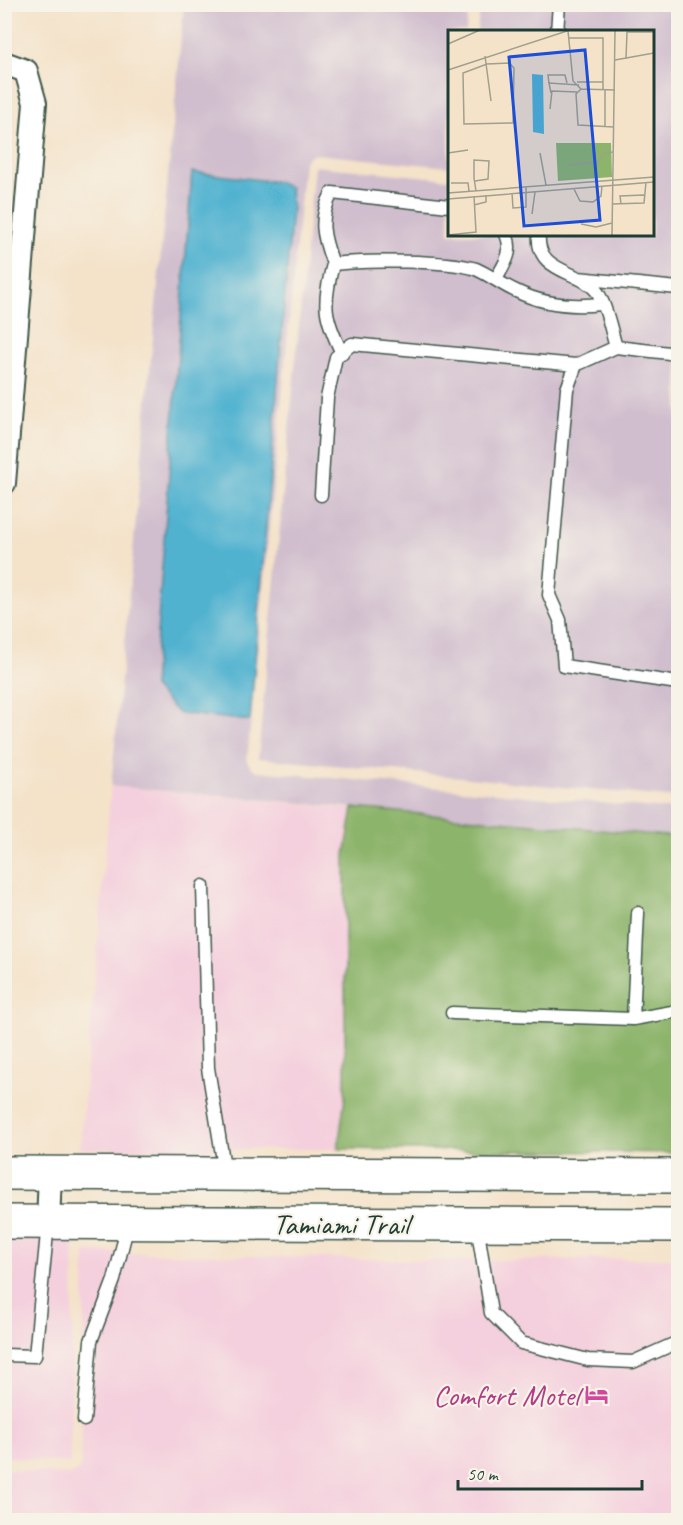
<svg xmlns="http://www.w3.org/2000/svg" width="683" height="1525" viewBox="0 0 683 1525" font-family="Caveat,sans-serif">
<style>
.built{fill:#f4cfdd}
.industrial{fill:#d0bdcd;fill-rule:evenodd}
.forest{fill:#8cb46a;stroke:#56784f;stroke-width:1.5}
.water{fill:#51b2d0;stroke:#387882;stroke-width:1.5}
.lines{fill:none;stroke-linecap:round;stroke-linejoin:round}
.lane-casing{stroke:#3f564a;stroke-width:15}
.street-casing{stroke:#3f564a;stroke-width:26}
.primary-casing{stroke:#3f564a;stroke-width:36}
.lane{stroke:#fff;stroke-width:12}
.street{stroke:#fff;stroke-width:22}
.primary{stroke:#fff;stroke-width:33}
.labels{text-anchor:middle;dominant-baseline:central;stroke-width:4.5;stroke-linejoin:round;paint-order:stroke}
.street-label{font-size:30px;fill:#1f3d34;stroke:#f7f3e8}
.hotel-label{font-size:30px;fill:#b23c85;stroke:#f7f3e8;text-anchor:end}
.inset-road{fill:none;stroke:#9fa08d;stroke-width:1.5}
.view{fill:#1d4ed8;fill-opacity:0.15;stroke:#1d4ed8;stroke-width:3}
.inset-edge{fill:none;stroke:#1f3d34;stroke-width:3}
</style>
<rect width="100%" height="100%" fill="#f7f3e8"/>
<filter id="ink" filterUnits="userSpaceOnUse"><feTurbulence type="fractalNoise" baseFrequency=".0167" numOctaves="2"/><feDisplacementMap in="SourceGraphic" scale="12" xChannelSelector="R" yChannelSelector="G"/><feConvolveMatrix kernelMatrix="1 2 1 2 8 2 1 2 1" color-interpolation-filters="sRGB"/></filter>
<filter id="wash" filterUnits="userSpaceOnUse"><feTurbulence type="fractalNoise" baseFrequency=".008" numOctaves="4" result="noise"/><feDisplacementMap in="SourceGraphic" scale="24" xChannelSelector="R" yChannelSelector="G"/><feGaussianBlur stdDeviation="1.35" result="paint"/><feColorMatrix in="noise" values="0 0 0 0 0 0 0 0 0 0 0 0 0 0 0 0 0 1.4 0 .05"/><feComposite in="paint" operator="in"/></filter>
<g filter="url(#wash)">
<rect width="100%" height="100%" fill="#f4e2c9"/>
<path class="built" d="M111,786l242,23 -8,46v241l-7,53h-258z
M4,1238h70l-4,225 -65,-6z
M85,1252l370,9 223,-3v262h-673l-1,-51 65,6 10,-4 2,-8z"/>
<path class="industrial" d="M184,5h285l-3,26 -17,1v135l-134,-13 -6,2 -5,6 -57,599 4,6 6,4 421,39v27l-567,-51zM290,189l2,20 -42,512 -72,-8z
M480,5h198v793l-420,-40 56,-592 135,13v55h203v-202l-175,-1z"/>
<path class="forest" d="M353,808l325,29v316l-340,-4 7,-53v-241z"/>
<path class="water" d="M192,172l87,10 11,6 2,21 -42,512 -72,-8 -25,-26z"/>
</g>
<g filter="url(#ink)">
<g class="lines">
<defs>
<path id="lane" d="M557,32l2,-28
M539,234c-4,40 42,35 59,59 9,14 13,38 18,54l62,7
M333,264c-10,-27 -15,-45 -1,-71l117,13
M578,278l100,10
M496,279c9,-16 18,-27 10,-45
M616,347l-40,18 -9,24 -18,206 11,25 4,46 114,17
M342,353c-19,-38 -19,-49 -9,-89 30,-4 115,-4 143,5 14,6 26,16 40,22 26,13 57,16 85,13
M321,495l6,-97 9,-41 16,-13 224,21
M203,886l5,182 17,105
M452,1013l181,6 45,-8
M633,1019l5,-106
M477,1225l14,88 30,30 67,17 45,2 45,-20
M4,1355l31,1 13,-133
M84,1420l7,-79 23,-61 14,-56"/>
<path id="street" d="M4,63l22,8 9,32 -31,380
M48,1223l2,-49"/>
<path id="primary" d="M4,1173l674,3
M4,1222l674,3"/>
</defs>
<use href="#lane" class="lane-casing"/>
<use href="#street" class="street-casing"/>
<use href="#primary" class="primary-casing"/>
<use href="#lane" class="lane"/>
<use href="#street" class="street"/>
<use href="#primary" class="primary"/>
</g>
</g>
<defs>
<symbol id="hotel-bare" viewBox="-9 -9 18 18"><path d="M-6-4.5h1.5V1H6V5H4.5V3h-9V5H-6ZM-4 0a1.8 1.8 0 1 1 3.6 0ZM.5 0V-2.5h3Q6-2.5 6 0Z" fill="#d1479c" stroke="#f7f3e8" stroke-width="2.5" paint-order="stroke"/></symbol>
</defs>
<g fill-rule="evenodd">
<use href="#hotel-bare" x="580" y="1378" width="33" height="33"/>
</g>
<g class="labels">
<g class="street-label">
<text x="341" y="1224">Tamiami Trail</text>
</g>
<g class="hotel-label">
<text x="579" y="1395">Comfort Motel</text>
</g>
</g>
<g transform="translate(448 30)">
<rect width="206" height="206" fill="#f4e2c9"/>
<path d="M108,113h55l1,34 -54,4z" fill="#8cb46a"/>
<path d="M84,44l11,1 1,59 -11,-2z" fill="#51b2d0"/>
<path class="inset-road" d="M120,1l5,50 8,8 34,1M120,8h35v52M0,14l32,-14M37,26l6,45M178,29l1,-27h27M167,30l39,-7M61,33l5,5 -1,55 -49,1 -1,-51 24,-9zM0,40l122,-40M129,52h26M101,53l-1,-8h17l2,8M133,59l-5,5 2,31 36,2M157,60v37M103,63l-2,-10 30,2M102,79l2,-18 25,1M0,123l20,-3M92,123l6,32M121,135l29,-3 5,-9 11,-1M27,151l13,-2 1,-18 -15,-1v18l2,13M3,153h17l1,8M126,159l6,12 13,1 8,-6 1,-10M0,163l206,-16M64,163l1,15 13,-1v-20M0,169l206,-17M164,174l32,-1 2,-21M173,174l-1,-8 24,-1M26,175l12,-3v-7M84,184l3,-22M133,194l15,3 16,-4M0,205l28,-3 -2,-36M164,205l3,-205"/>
<path class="view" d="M137,20l15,170 -76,6 -15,-169z"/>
<rect width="206" height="206" class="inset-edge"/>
</g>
<rect width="683" height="1525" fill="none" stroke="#f7f3e8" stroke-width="24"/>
<path d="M458 1480v9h184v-9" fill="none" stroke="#1f3d34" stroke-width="3"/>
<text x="467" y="1480" font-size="18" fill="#1f3d34" stroke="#f7f3e8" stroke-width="4.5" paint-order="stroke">50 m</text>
</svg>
